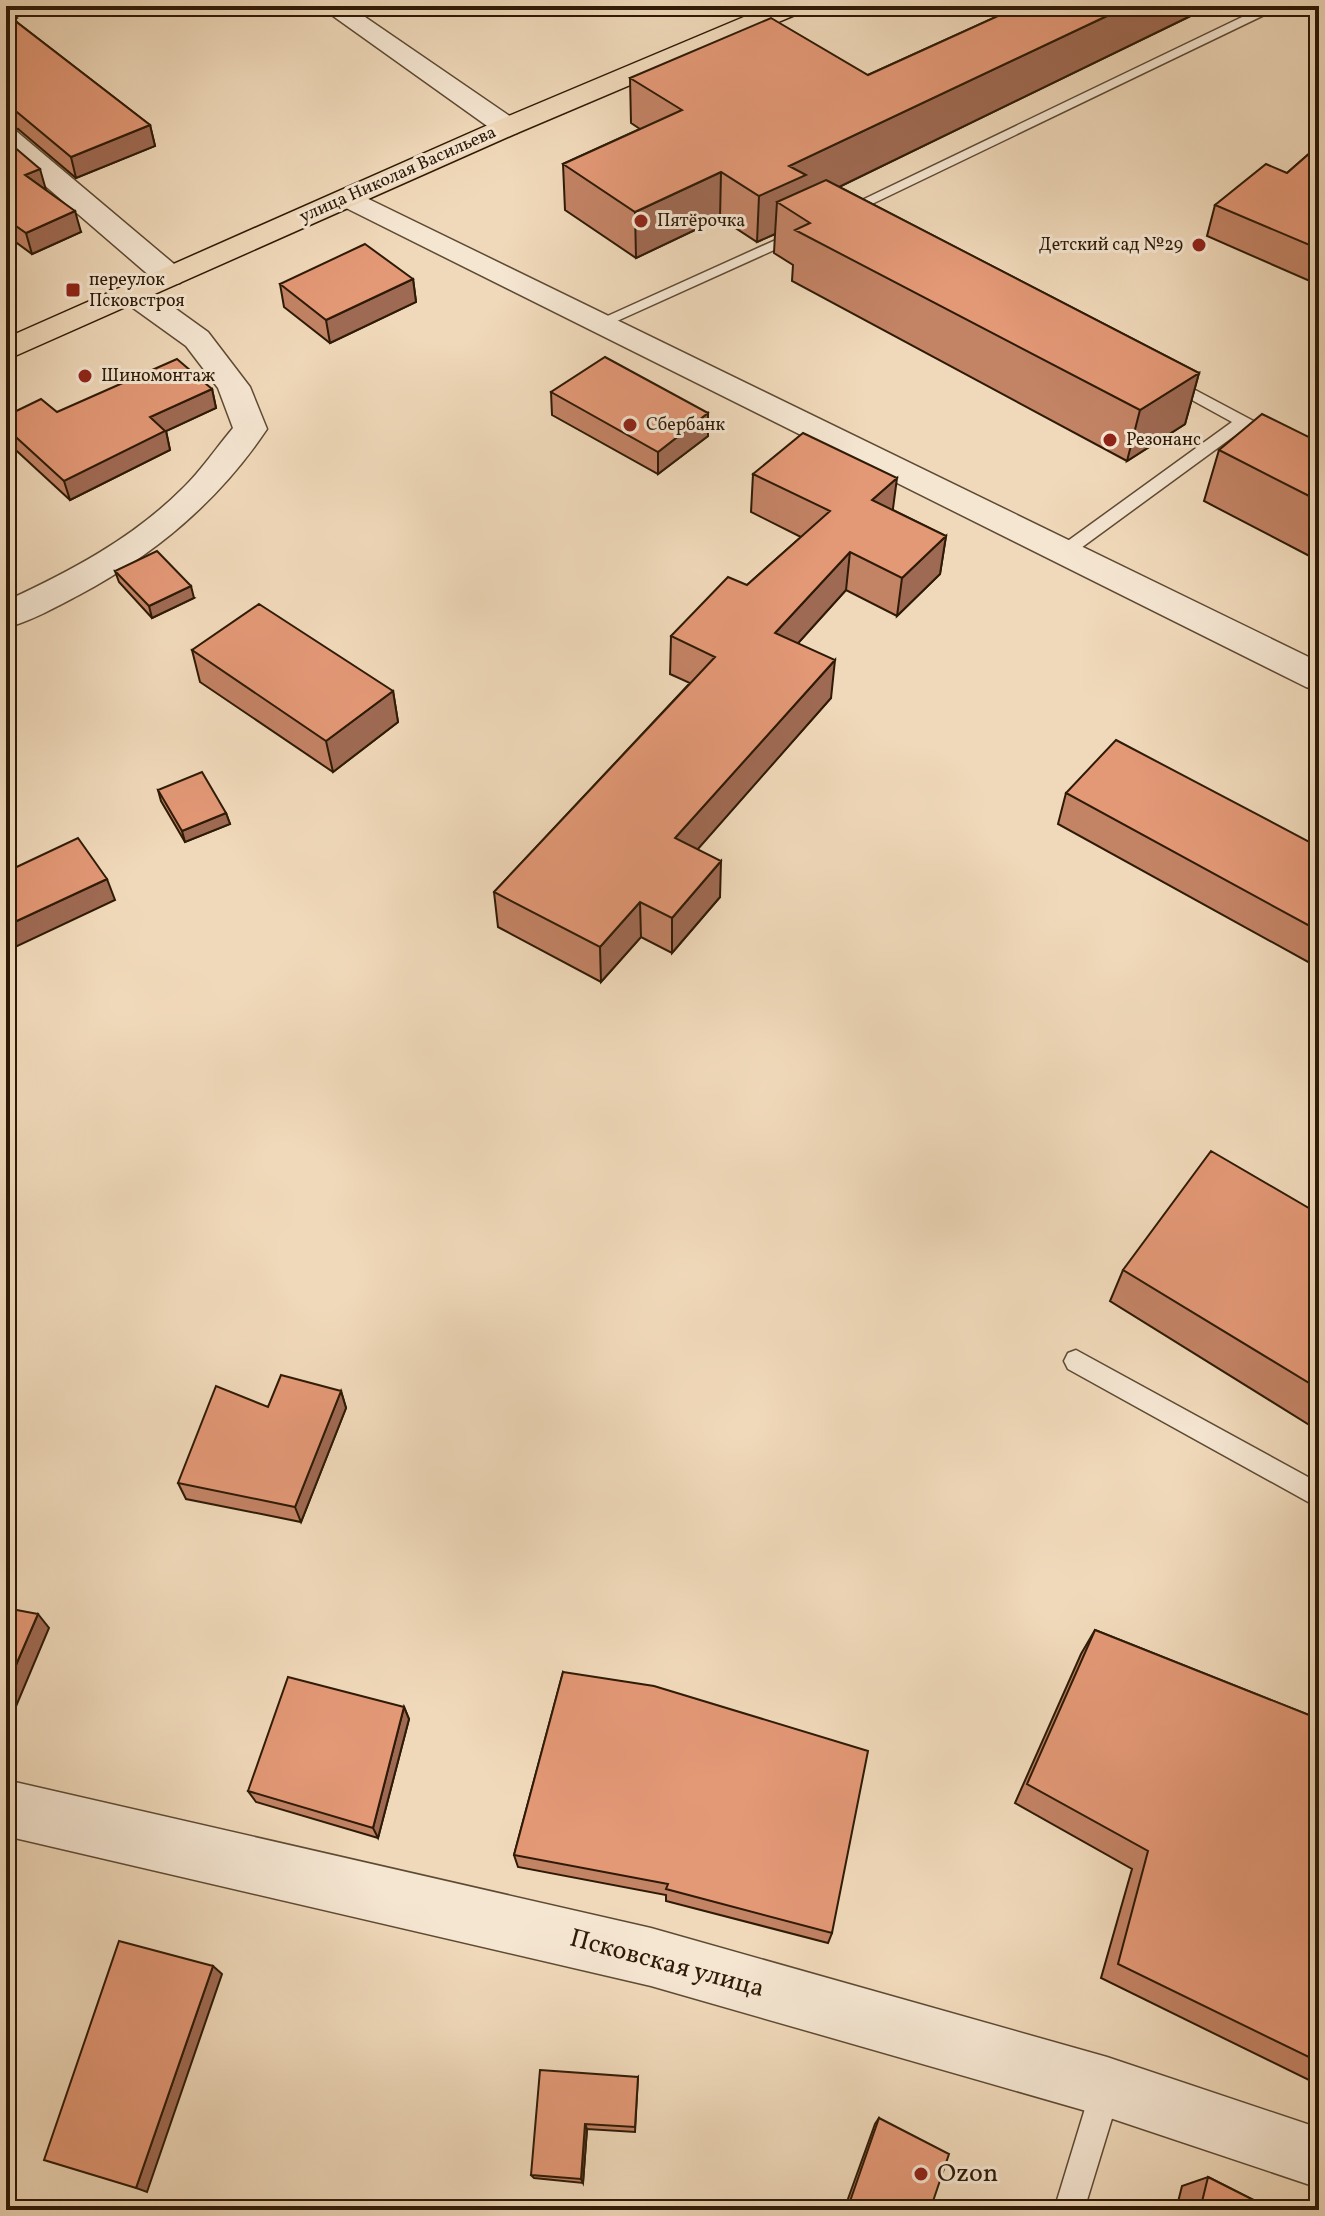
<svg xmlns="http://www.w3.org/2000/svg" width="1325" height="2216" viewBox="0 0 1325 2216" font-family="Vollkorn,serif">
<style>
.lines{fill:none;stroke-linecap:round;stroke-linejoin:round}
.service-casing{stroke:#5e4a33;stroke-width:3}
.minor-casing{stroke:#5e4a33;stroke-width:3}
.primary-casing{stroke:#2e1a06;stroke-width:3}
.service{fill:#f5e6d2;fill-rule:evenodd}
.minor{fill:#f5e6d2;fill-rule:evenodd}
.primary{fill:#f0d9ba;fill-rule:evenodd}
.wall{fill:#c38365;stroke:#2e1a06;stroke-width:2}
.shaded-wall{fill:#9f6a53;stroke:#2e1a06;stroke-width:2}
.building{fill:#e39876;stroke:#2e1a06;stroke-width:2}
.poi-dot{fill:#8f2418;stroke:#f5e6d2;stroke-width:3}
.labels{text-anchor:middle;dominant-baseline:central;stroke-width:6;stroke-linejoin:round;paint-order:stroke}
.far-street-label{font-size:18px;fill:#2e1a06;stroke:#f5e6d2}
.far-poi-label{font-size:18px;fill:#2e1a06;stroke:#f5e6d2;text-anchor:start}
.near-street-label{font-size:26px;fill:#2e1a06;stroke:#f5e6d2}
.near-poi-label{font-size:26px;fill:#2e1a06;stroke:#f5e6d2;text-anchor:start}
</style>
<rect width="100%" height="100%" fill="#f0d9ba"/>
<filter id="stains"><feTurbulence type="fractalNoise" baseFrequency=".0025" numOctaves="4"/><feColorMatrix values="0 0 0 0 .2 0 0 0 0 .09 0 0 0 0 .02 0 0 0 .5 -.17"/></filter>
<radialGradient id="worn" r=".72"><stop offset=".6" stop-color="#630" stop-opacity="0"/><stop offset="1" stop-color="#630" stop-opacity=".3"/></radialGradient>
<g class="lines">
<defs>
<path id="service" d="M1265,6h18l-436,210 -5,1 -7,-4z
M1291,6h18l10,5v9z
M800,229l5,1v6l-199,90h-12l-2,-3z
M1167,375l94,50 -8,5 -8,-2 -175,128h-12l-3,-4 3,-4 174,-126 -71,-39v-6z
M1076,1350l243,133v25l-251,-139 -4,-8 4,-8z
M1106,2074l11,4 4,11 -37,121h-30l37,-121 4,-11z"/>
<path id="minor" d="M319,6h30l168,115 4,6 -4,6 -10,2 -10,-2z
M6,128l10,3 164,138 4,7 -4,7 -11,2 -11,-2 -152,-131z
M348,189l971,473v29l-13,-4 -968,-483 -5,-6 5,-6z
M133,284l11,2 64,46 42,55 17,42c-49,73 -112,125 -188,166 -23,12 -48,26 -73,33v-27c63,-29 126,-62 176,-112 19,-18 34,-41 51,-61l-15,-40 -32,-42 -64,-46 -4,-7 4,-7z
M6,1780l645,148 456,129 212,71v60l-212,-71 -456,-131 -645,-150z"/>
<path id="primary" d="M770,6h36l-4,6 -285,121 -511,227v-22l491,-217z"/>
</defs>
<use href="#service" class="service-casing"/>
<use href="#minor" class="minor-casing"/>
<use href="#primary" class="primary-casing"/>
<use href="#service" class="service"/>
<use href="#minor" class="minor"/>
<use href="#primary" class="primary"/>
</g>
<path class="wall" d="M1020,6h191l-372,181 360,186 -14,51 -58,37 -335,-180 1,-16 -19,-12 1,-19 -18,8 -37,-24 -84,40 -71,-48 -2,-46 77,-35 -9,-6 -1,-45 238,-3z
M6,11l12,12 132,102 5,21 -79,32 -58,-49 -12,-3z
M6,140l40,50 35,42 -49,22 -26,-19z
M1319,145v140l-112,-49 8,-31 72,-32z
M413,279l3,23 -86,41 -46,-36 -4,-23z
M212,389l4,19 -50,23 4,19 -100,50 -64,-59v-25l51,-4z
M551,392l157,21v23l-50,38 -106,-59z
M1319,442v119l-115,-60 15,-51z
M753,474l140,36 53,26 -6,38 -43,42 -51,-26 -48,53 33,55 -134,151 23,48 -48,56 -31,-16 -40,45 -103,-55 -4,-35 196,-209 -20,-9 1,-38 76,-51 54,-48 -50,-25z
M115,571l79,27 -42,20 -33,-36z
M192,650l201,41 5,31 -65,50 -133,-90z
M158,790l68,23 4,11 -45,18 -24,-41z
M1066,793l253,54v121l-261,-144z
M1319,1214v217l-209,-130 13,-31z
M341,1391l5,17 -45,114 -115,-23 -8,-16 90,-76z
M1095,1630l224,89v366l-218,-107 31,-109 -117,-66 66,-149z
M563,1672l269,261 -4,10 -162,-42v-6l-148,-28 -4,-12z
M404,1707l5,12 -31,119 -122,-36 -8,-11z
M638,2077l-3,55 -48,-3 -4,54 -49,-5 -3,-3z
M879,2118l51,92h-86l31,-86z
M1208,2177l65,33h-97l6,-24z"/>
<path class="shaded-wall" d="M1128,6h83l-407,198 -27,-2 -2,32 -18,8 2,-46 30,-30z
M150,125l5,21 -79,32 -5,-21z
M40,169l6,21 -21,-15z
M721,172l-1,46 -84,40 -1,-46z
M75,211l6,21 -49,22 -6,-21z
M413,279l3,23 -86,41 -4,-23z
M1199,373l-14,51 -58,37 13,-51z
M212,389l4,19 -50,23 4,19 -100,50 -6,-19 86,-64z
M708,413v23l-50,38v-22z
M897,478l-5,38 -20,-16z
M946,536l-6,38 -43,42 5,-38z
M850,552l-4,38 -73,81 2,-38z
M191,586l3,12 -42,20 -3,-12z
M835,660l-4,38 -156,177v-37z
M393,691l5,31 -65,50 -7,-31z
M226,813l4,11 -45,18 -3,-11z
M721,861l-1,36 -48,56v-35z
M107,879l8,21 -104,49 -5,-10v-13z
M640,902l1,35 -40,45 -1,-35z
M341,1391l5,17 -45,114 -6,-15z
M38,1614l11,14 -43,102v-42z
M404,1707l5,12 -31,119 -5,-10z
M6,1926l6,4 -6,17z
M213,1966l9,8 -75,218 -11,-4z
M585,2124l2,5 -4,54 -2,-4z"/>
<path class="building" d="M1020,6h108l-339,160 17,9 -47,21 -38,-24 -86,40 -72,-48 119,-54 -52,-32 141,-60 97,57z
M6,11l11,7 -3,2 136,105 -79,32 -59,-49 -6,-1z
M6,140l34,29 -15,6 50,36 -49,22 -20,-14z
M1319,145v104l-104,-44 51,-41 21,9z
M826,180l373,193 -59,37 -345,-180 15,-7 -33,-21z
M365,244l48,35 -87,41 -46,-36z
M605,357l103,56 -50,39 -107,-60z
M177,359l35,30 -62,28 15,14 -101,50 -58,-53v-12l35,-17 16,13z
M1262,414l57,28v59l-100,-51z
M803,433l94,45 -25,22 74,36 -44,42 -52,-26 -75,81 60,27 -160,178 46,23 -49,57 -32,-16 -40,45 -106,-55 221,-235 -44,-21 57,-59 19,8 83,-74 -77,-37z
M157,551l34,35 -42,20 -34,-35z
M259,604l134,87 -67,50 -134,-91z
M1116,740l203,107v84l-253,-138z
M202,772l24,41 -44,18 -24,-41z
M78,838l29,41 -101,47v-54z
M1211,1151l108,63v175l-196,-119z
M281,1375l60,16 -46,116 -117,-24 38,-97 52,21z
M6,1608l32,6 -32,74z
M1095,1630l224,89v343l-201,-98 30,-113 -121,-67z
M563,1672l91,14 214,65 -36,182 -166,-44 2,-5 -154,-29z
M288,1677l116,30 -31,121 -125,-37z
M119,1941l94,25 -77,222 -92,-28z
M540,2070l98,7 -3,50 -50,-3 -4,55 -50,-4z
M879,2118l70,36 -19,56h-83z
M1208,2177l65,33h-73z"/>
<g class="poi-dot">
<circle cx="641" cy="221" r="8"/>
<circle cx="1199" cy="245" r="8"/>
<rect x="65" y="282" width="16" height="16" rx="4"/>
<circle cx="85" cy="376" r="8"/>
<circle cx="630" cy="425" r="8"/>
<circle cx="1110" cy="440" r="8"/>
<circle cx="921" cy="2174" r="8"/>
</g>
<g class="labels">
<g class="far-street-label">
<text transform="translate(398 175) rotate(-24)">улица Николая Васильева</text>
</g>
<g class="far-poi-label">
<text x="657" y="221">Пятёрочка</text>
<text x="1183" y="245" text-anchor="end">Детский сад №29</text>
<text x="89" y="280">переулок<tspan x="89" dy="21">Псковстроя</tspan></text>
<text x="101" y="376">Шиномонтаж</text>
<text x="646" y="425">Сбербанк</text>
<text x="1126" y="440">Резонанс</text>
</g>
<g class="near-street-label">
<text transform="translate(667 1964) rotate(15)">Псковская улица</text>
</g>
<g class="near-poi-label">
<text x="937" y="2174">Ozon</text>
</g>
</g>
<rect width="1325" height="2216" fill="none" stroke="#f0d9ba" stroke-width="32"/>
<rect x="8" y="8" width="1309" height="2200" fill="none" stroke="#2e1a06" stroke-width="4"/>
<rect x="16" y="16" width="1293" height="2184" fill="none" stroke="#2e1a06" stroke-width="2"/>
<rect width="100%" height="100%" filter="url(#stains)"/>
<rect width="100%" height="100%" fill="url(#worn)"/>
</svg>
